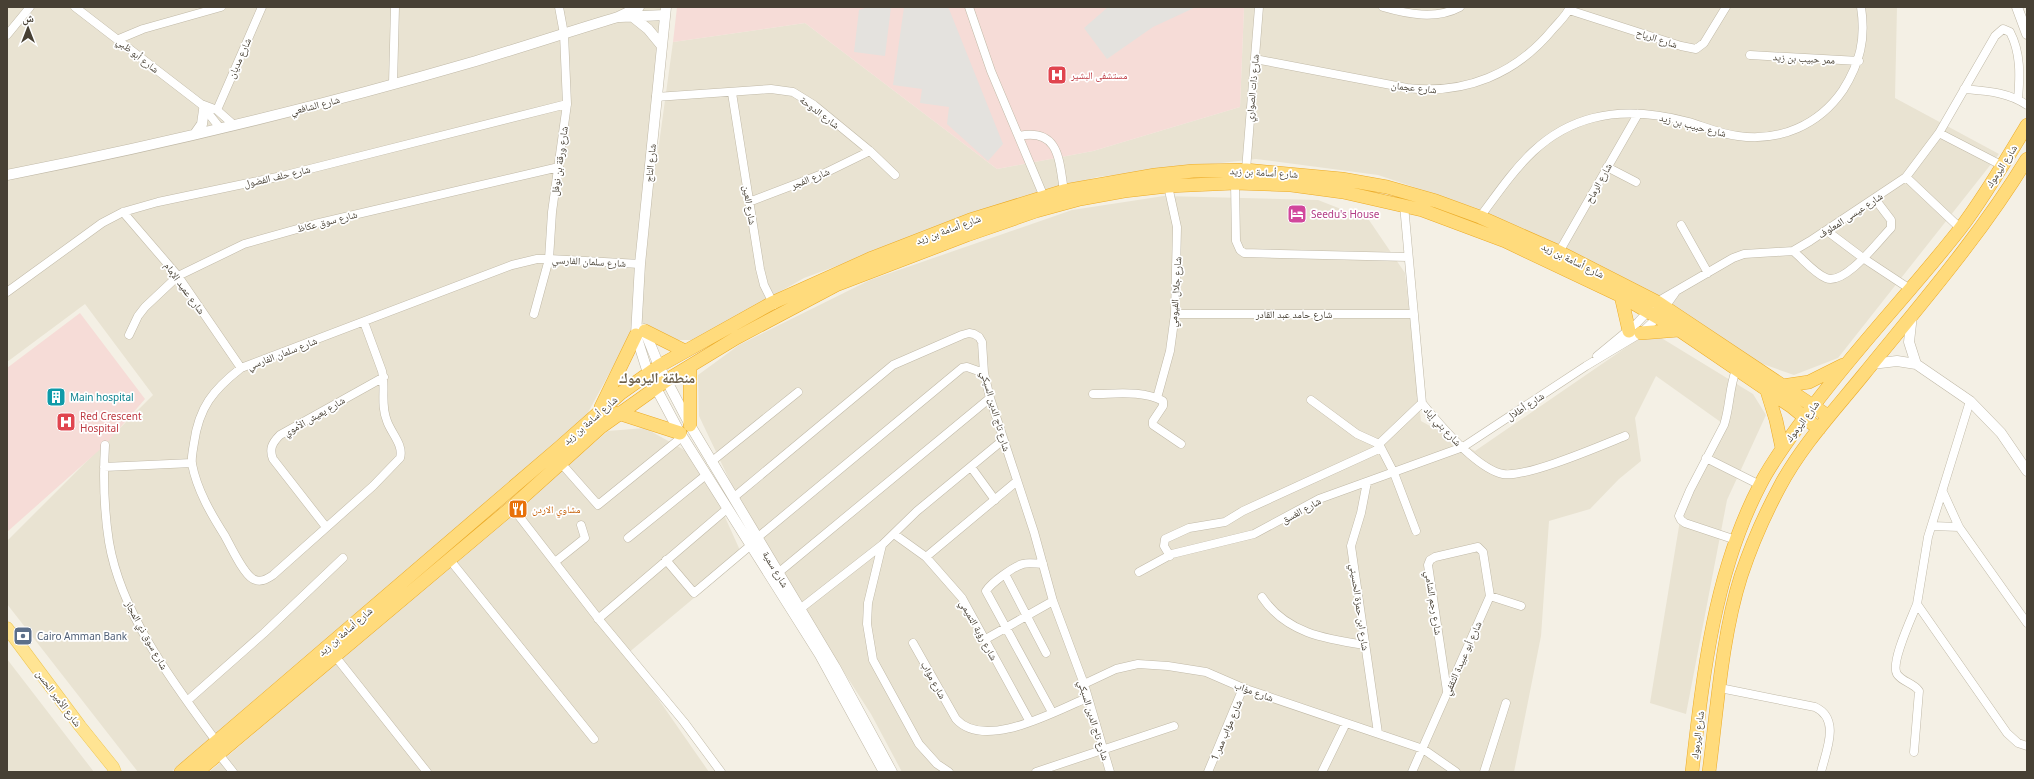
<svg xmlns="http://www.w3.org/2000/svg" width="2034" height="779" viewBox="0 0 2034 779" font-family="'Noto Sans','Noto Naskh Arabic',sans-serif">
<style>
.residential{fill:#e9e3d2}
.medical{fill:#f6dcd7}
.parking{fill:#e4e2de}
.lines{fill:none;stroke-linecap:round;stroke-linejoin:round}
.minor-casing{stroke:#c0b9a7;stroke-width:9}
.tertiary-casing{stroke:#c0b9a7;stroke-width:11}
.primary-casing{stroke:#efc858;stroke-width:13}
.trunk-casing{stroke:#ecab27;stroke-width:14}
.minor{stroke:#fff;stroke-width:8}
.tertiary{stroke:#fff;stroke-width:10}
.primary{stroke:#ffe493;stroke-width:12}
.trunk{stroke:#ffdb7c;stroke-width:13}
.labels{text-anchor:middle;dominant-baseline:central;stroke-width:3.5;stroke-linejoin:round;paint-order:stroke}
.street-label{font-size:10px;fill:#474034;stroke:#fff}
.health-label{font-size:10px;fill:#be3a42;stroke:#fff;text-anchor:start}
.hotel-label{font-size:10px;fill:#b23c85;stroke:#fff;text-anchor:start}
.culture-label{font-size:10px;fill:#0d838f;stroke:#fff;text-anchor:start}
.food-label{font-size:10px;fill:#c56008;stroke:#fff;text-anchor:start}
.service-label{font-size:10px;fill:#4e5e75;stroke:#fff;text-anchor:start}
.district-label{font-size:14px;font-weight:bold;fill:#6b5f4a;stroke:#fff}
</style>
<rect width="100%" height="100%" fill="#f4f0e5"/>
<path class="residential" d="M7,7h661l-34,321 -49,90 -414,354h-33l-131,-168v-63l146,-146 -68,-91 -78,58z
M1244,7h653l-2,91 104,56 -161,204 -44,17 -40,-14 -272,-151 -104,-35 -122,-16 -159,18 -102,31 -191,70 -109,62h-23l-20,-6 -11,-13 4,-75 28,-204 132,-19 192,146 96,-18 147,-44z
M1164,196l154,4 51,20 36,53 16,148 54,30 175,-120 103,63 13,21 -39,85 -41,214 -36,-11 32,-195 40,-85 -66,-47 -21,42 6,43 -22,18 -29,30 -41,12 -8,115 -27,136h-612l-31,-58 -114,-176 -58,-122 -1,-41 41,-30 131,-65 202,-70z
M645,428l50,28 11,19 37,82 -116,97 82,118h-500l399,-341z
M7,659l87,113h-87z"/>
<path class="medical" d="M677,7h567l-4,100 -147,44 -96,18 -192,-146 -132,19z
M80,313l65,86 -40,46 -98,87v-164z"/>
<path class="parking" d="M868,7h23l-6,49 -31,-4 5,-42z
M904,7h43l2,2 54,135 -15,17 -41,-37 2,-17 -29,-4 2,-14 -29,-4z
M1108,7h88l-43,20 -46,32 -23,-31z"/>
<g class="lines">
<defs>
<path id="minor" d="M75,7l126,97 19,24
M969,7l22,64 53,126
M1383,7c24,7 53,13 77,0
M1569,10l112,36 15,3 8,-6 22,-36
M7,35l23,-28
M119,39l24,-10 78,-22
M1750,55l109,6
M1255,59l152,29c58,7 109,-14 146,-59 6,-7 14,-14 17,-22
M393,84l2,-77
M1964,89c23,2 44,3 63,16
M732,93l28,176 4,16 10,20
M656,97l115,-8 22,3 21,13 56,46 25,24
M201,104l16,6 17,15
M217,110l45,-103
M1939,133l56,-97 8,-7 7,3c11,21 10,44 8,67
M1019,136c41,-8 40,25 45,55
M1607,167l29,15
M1246,170l13,-163
M1906,177l54,51
M1235,183l1,58 4,9 4,3 164,4
M749,202l76,-29 45,-22
M1404,205l18,198c17,21 55,66 81,71 23,4 97,-28 122,-38
M123,212l55,64 63,92
M1480,217c32,-43 58,-85 113,-99 30,-8 66,-4 96,4 16,5 32,12 49,14 42,6 81,-11 105,-46 17,-27 23,-51 18,-83
M1681,225l27,48
M1827,231l36,27 47,31
M1793,251c10,8 21,22 33,27 19,8 53,-38 65,-50v-8l-16,-21
M1559,252l79,-138
M7,292l95,-69 21,-11 35,-10 124,-26 285,-72
M534,314l15,-55 3,-47 15,-108 -3,-70 -5,-27
M1175,314h239
M364,322l18,49c4,17 -2,33 5,50 4,12 17,24 13,37l-27,28 -100,89c-6,4 -12,8 -20,4 -10,-6 -22,-32 -28,-43 -14,-22 -28,-46 -33,-72 -1,-6 1,-14 2,-21 5,-36 19,-53 47,-75l271,-103 25,-6h12l91,5
M129,335l9,-19 7,-9 33,-31 66,-32 71,-20 244,-57
M1597,356l40,-33 20,-21 76,-44 11,-4 49,-3 17,-10 96,-64 33,-44 64,33
M1093,394c23,0 49,-4 70,7v5l-10,15v4l28,19
M1157,398l13,-47 5,-37 2,-87 -9,-41
M1311,400l46,34 22,10 43,-41
M1970,401l-42,136 -11,67 90,129 11,10 9,3
M1379,444l15,29 22,58
M105,445c-2,33 -1,65 4,97 12,72 65,142 107,199
M1706,458l54,27
M560,462l38,43 84,-68
M711,462l87,-70
M104,467l88,-4
M971,467l24,33
M1367,482l-6,31 -10,33 27,187
M1943,492l16,35 68,96
M733,498l160,-133 69,-30 7,-2 5,1 5,3 3,5 2,31 6,25 44,134 19,69 31,83 26,88
M512,507l89,115 83,100 37,50
M1932,526l27,1
M326,527l-53,-68c-4,-10 -1,-16 7,-24l104,-58
M894,534l32,23 36,41 68,124
M628,538l78,-63
M757,538l205,-170 5,-1 17,6
M1736,540l-51,-17 -4,-3 -2,-4 11,-26 34,-65c6,-18 5,-37 12,-55
M882,545l-14,58 -1,21 6,36 46,84 18,20 12,8
M1170,556l-6,-10 1,-7 24,-11 36,-6 18,-11 138,-63
M926,557l91,-76
M450,560l144,179
M666,560l28,33 57,-48
M555,562l30,-24 -4,-13
M1043,564c-6,0 -14,-2 -20,0 -9,2 -32,19 -37,27l66,121
M1139,572l33,-18 82,-20 65,-35 144,-52 123,-81 55,-33 17,-16 17,-24
M778,573l212,-175
M1005,574l41,79
M1490,596l31,10
M1262,597c24,36 63,42 103,48
M800,609l82,-64 35,-34 86,-71
M598,619l130,-111
M984,640l69,-39
M913,643l43,76c29,32 99,-8 131,-21
M335,656l92,116
M1084,684l32,-15 22,-5 30,2 38,6 37,16 180,61 33,23
M1720,688l95,19c26,12 11,44 6,65
M187,701l77,-68 79,-75
M1914,752l5,-61c-5,-8 -17,-9 -22,-17 -7,-11 15,-57 20,-70
M218,753l15,19
M1036,772l138,-46
M1208,772l35,-84
M1322,772l24,-49
M1412,772l78,-176 -7,-44 -5,-5 -43,10 -5,3 -2,5 19,126
M1484,772l22,-69"/>
<path id="tertiary" d="M666,7l-26,257 -4,71 12,38 32,60 140,222 64,117
M2017,7l10,27
M620,17l45,-2
M633,17l15,12 14,17
M195,134l7,-10 2,-14
M7,175c158,-31 314,-69 469,-114 47,-14 95,-30 142,-44l21,-10
M1912,315l-3,27 7,22
M644,329l15,37 31,59 145,242 57,105
M1872,364l25,-3 19,3 54,37 31,32 26,38"/>
<path id="primary" d="M7,628l73,98 33,41 2,5"/>
<path id="trunk" d="M1621,296l8,35
M645,331l40,20
M1641,333l38,-3
M690,366v59
M1782,386l27,-4 34,-17
M1767,391l9,29 6,28
M601,407l35,-72
M618,413l62,20
M181,772l379,-325 61,-54 38,-27 113,-63 100,-45 98,-38 94,-29 91,-16 38,-4 53,-1 96,9 45,8 49,14 44,16 79,35 98,50 171,114
M197,772l315,-265 89,-80 66,-47 69,-42 100,-53 131,-50 69,-24 44,-12 44,-8 44,-5 67,-3 56,2 52,7 79,18 83,31 116,55 58,34 113,77 27,22
M1692,772c11,-97 22,-199 68,-287 12,-24 29,-46 45,-68 48,-66 105,-124 155,-188 25,-33 46,-69 67,-104
M1709,772c8,-62 13,-137 32,-196 10,-30 23,-60 38,-88 22,-42 55,-77 85,-114 56,-69 116,-138 163,-215"/>
</defs>
<use href="#minor" class="minor-casing"/>
<use href="#tertiary" class="tertiary-casing"/>
<use href="#primary" class="primary-casing"/>
<use href="#trunk" class="trunk-casing"/>
<use href="#minor" class="minor"/>
<use href="#tertiary" class="tertiary"/>
<use href="#primary" class="primary"/>
<use href="#trunk" class="trunk"/>
</g>
<defs>
<symbol id="hospital-square" viewBox="-11 -11 22 22"><rect x="-9" y="-9" width="18" height="18" rx="4" fill="#e0444e" stroke="#fff"/><path d="M-5-5h3v3.5h4V-5h3V5h-3V1.5h-4V5h-3Z" fill="#fff"/></symbol>
<symbol id="hotel-square" viewBox="-11 -11 22 22"><rect x="-9" y="-9" width="18" height="18" rx="4" fill="#d1479c" stroke="#fff"/><path d="M-6-4.5h1.5V1H6V5H4.5V3h-9V5H-6ZM-4 0a1.8 1.8 0 1 1 3.6 0ZM.5 0V-2.5h3Q6-2.5 6 0Z" fill="#fff"/></symbol>
<symbol id="building-square" viewBox="-11 -11 22 22"><rect x="-9" y="-9" width="18" height="18" rx="4" fill="#0f9aa8" stroke="#fff"/><path d="M-4-6H4V6H1V3H-1V6H-4ZM-2.5-4.3h1.7v1.8h-1.7ZM.8-4.3h1.7v1.8H.8ZM-2.5-1h1.7V.8h-1.7ZM.8-1h1.7V.8H.8Z" fill="#fff"/></symbol>
<symbol id="restaurant-square" viewBox="-11 -11 22 22"><rect x="-9" y="-9" width="18" height="18" rx="4" fill="#e8710a" stroke="#fff"/><path d="M-5-6h1v4h1v-4h1v4h1v-4h1v5L-1.5 .5V6h-2V.5L-5-1ZM5-6V6H3V1.5H1.5Q1.5-4 5-6Z" fill="#fff"/></symbol>
<symbol id="bank-square" viewBox="-11 -11 22 22"><rect x="-9" y="-9" width="18" height="18" rx="4" fill="#5c6f8a" stroke="#fff"/><path d="M-6-4H6V4H-6ZM0-2.3a2.3 2.3 0 1 0 0 4.6a2.3 2.3 0 1 0 0-4.6Z" fill="#fff"/></symbol>
</defs>
<g fill-rule="evenodd">
<use href="#hospital-square" x="1046" y="64" width="22" height="22"/>
<use href="#hotel-square" x="1286" y="203" width="22" height="22"/>
<use href="#building-square" x="45" y="386" width="22" height="22"/>
<use href="#hospital-square" x="55" y="411" width="22" height="22"/>
<use href="#restaurant-square" x="507" y="498" width="22" height="22"/>
<use href="#bank-square" x="12" y="625" width="22" height="22"/>
</g>
<g class="labels">
<g class="street-label">
<text transform="translate(1657 38) rotate(18)">شارع الرياح</text>
<text transform="translate(138 55) rotate(38)">شارع أبو ظبي</text>
<text transform="translate(239 58) rotate(-66)">شارع مديان</text>
<text transform="translate(1804 58) rotate(3)">ممر حبيب بن زيد</text>
<text transform="translate(1414 87) rotate(6)">شارع عجمان</text>
<text transform="translate(1252 88) rotate(-85)">شارع ذات الصواري</text>
<text transform="translate(315 105) rotate(-14)">شارع الشافعي</text>
<text transform="translate(820 112) rotate(37)">شارع الدوحة</text>
<text transform="translate(1693 125) rotate(14)">شارع حبيب بن زيد</text>
<text transform="translate(559 161) rotate(-82)">شارع ورقة بن نوفل</text>
<text transform="translate(650 163) rotate(-84)">شارع التاج</text>
<text transform="translate(2001 166) rotate(-57)">شارع اليرموك</text>
<text transform="translate(1264 172) rotate(3)">شارع أسامة بن زيد</text>
<text transform="translate(277 176) rotate(-13)">شارع حلف الفضول</text>
<text transform="translate(810 178) rotate(-22)">شارع الفجر</text>
<text transform="translate(1598 183) rotate(-61)">شارع الرماح</text>
<text transform="translate(750 205) rotate(81)">شارع العين</text>
<text transform="translate(1850 215) rotate(-33)">شارع عيسى المعلوف</text>
<text transform="translate(327 221) rotate(-14)">شارع سوق عكاظ</text>
<text transform="translate(948 229) rotate(-20)">شارع أسامة بن زيد</text>
<text transform="translate(1573 260) rotate(26)">شارع أسامة بن زيد</text>
<text transform="translate(589 261) rotate(3)">شارع سلمان الفارسي</text>
<text transform="translate(185 288) rotate(54)">شارع عميد الإمام</text>
<text transform="translate(1175 292) rotate(-86)">شارع جلال الفيومي</text>
<text x="1294" y="314">شارع حامد عبد القادر</text>
<text transform="translate(282 353) rotate(-21)">شارع سلمان الفارسي</text>
<text transform="translate(1525 406) rotate(-33)">شارع أطلال</text>
<text transform="translate(996 411) rotate(74)">شارع تاج الدين السبكي</text>
<text transform="translate(314 416) rotate(-30)">شارع يعيش الأموي</text>
<text transform="translate(590 420) rotate(-41)">شارع أسامة بن زيد</text>
<text transform="translate(1802 421) rotate(-53)">شارع اليرموك</text>
<text transform="translate(1443 426) rotate(47)">شارع بني إياد</text>
<text transform="translate(1301 510) rotate(-29)">شارع الغسق</text>
<text transform="translate(776 569) rotate(59)">شارع سمية</text>
<text transform="translate(1434 603) rotate(81)">شارع رجم الشامي</text>
<text transform="translate(1360 607) rotate(82)">شارع ابن حمزة الحسيني</text>
<text transform="translate(979 630) rotate(61)">شارع رؤبة التميمي</text>
<text transform="translate(345 631) rotate(-41)">شارع أسامة بن زيد</text>
<text transform="translate(147 635) rotate(61)">شارع سوق ذي المجاز</text>
<text transform="translate(1462 658) rotate(-66)">شارع أبو عبيدة الثقفي</text>
<text transform="translate(934 680) rotate(61)">شارع مؤاب</text>
<text transform="translate(1254 691) rotate(20)">شارع مؤاب</text>
<text transform="translate(59 698) rotate(53)">شارع الأمير الحسن</text>
<text transform="translate(1094 720) rotate(73)">شارع تاج الدين السبكي</text>
<text transform="translate(1226 730) rotate(-67)">شارع مؤاب ممر 1</text>
<text transform="translate(1697 735) rotate(-83)">شارع اليرموك</text>
</g>
<g class="health-label">
<text x="1071" y="75">مستشفى البشير</text>
<text x="80" y="416">Red Crescent<tspan x="80" dy="12">Hospital</tspan></text>
</g>
<g class="hotel-label">
<text x="1311" y="214">Seedu's House</text>
</g>
<g class="culture-label">
<text x="70" y="397">Main hospital</text>
</g>
<g class="food-label">
<text x="532" y="509">مشاوي الاردن</text>
</g>
<g class="service-label">
<text x="37" y="636">Cairo Amman Bank</text>
</g>
<g class="district-label">
<text x="657" y="377">منطقة اليرموك</text>
</g>
</g>
<rect width="2034" height="779" fill="none" stroke="#474034" stroke-width="16"/>
<g transform="translate(28 28)" stroke="#ffffff" stroke-width="3" paint-order="stroke">
<path d="M0-3L7 15L0 10L-7 15Z" fill="#474034"/>
<text y="-6" font-size="11" font-weight="bold" text-anchor="middle" fill="#474034">ش</text>
</g>
</svg>
